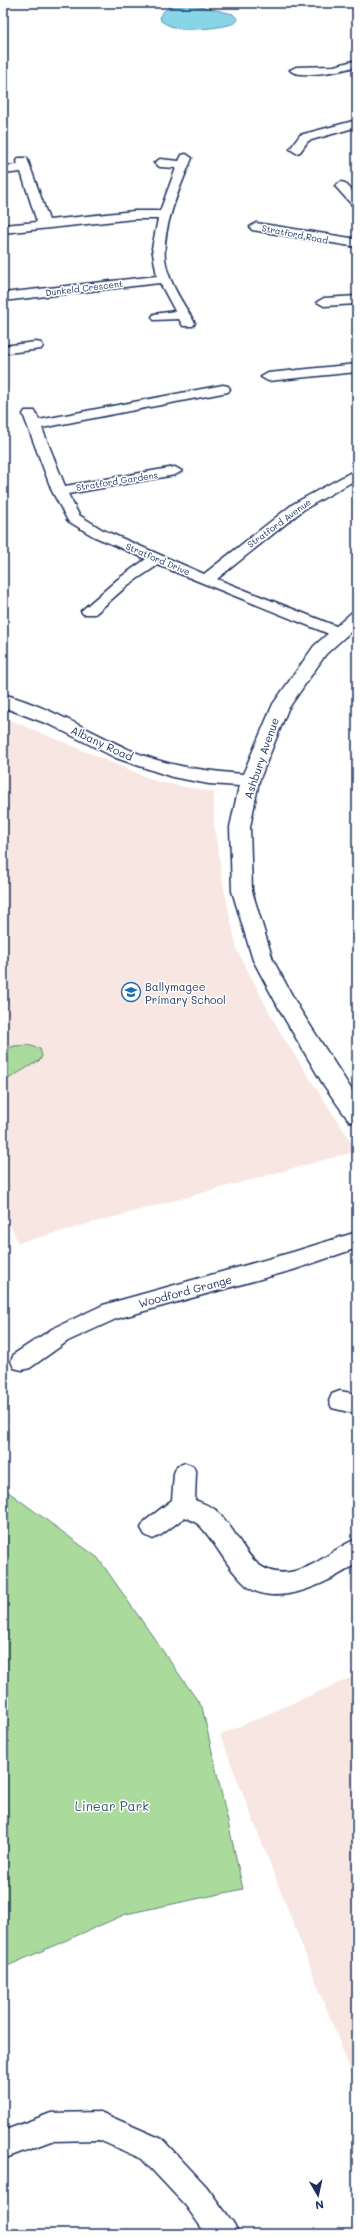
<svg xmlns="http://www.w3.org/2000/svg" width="360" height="2237" viewBox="0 0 360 2237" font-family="Mali,sans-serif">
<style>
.built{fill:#f7e6e1}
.green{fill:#aadb9c;stroke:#62857d}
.water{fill:#88d5e7;stroke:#5c93b0}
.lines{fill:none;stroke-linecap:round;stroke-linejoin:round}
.minor-casing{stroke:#1b2f5e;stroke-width:3}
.tertiary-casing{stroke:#1b2f5e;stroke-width:3}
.minor{fill:#fff;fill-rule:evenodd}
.tertiary{fill:#fff;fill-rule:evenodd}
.labels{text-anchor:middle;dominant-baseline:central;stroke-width:3;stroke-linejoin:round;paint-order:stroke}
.far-street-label{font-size:9px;fill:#1b2f5e;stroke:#fff}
.street-label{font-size:11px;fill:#1b2f5e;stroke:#fff}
.poi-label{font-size:11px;fill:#1b2f5e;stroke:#fff;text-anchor:start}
.near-park-label{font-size:13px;fill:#3f5a6e;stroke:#fff}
</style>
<rect width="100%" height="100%" fill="#fff"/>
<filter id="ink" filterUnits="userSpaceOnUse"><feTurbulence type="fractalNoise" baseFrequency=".025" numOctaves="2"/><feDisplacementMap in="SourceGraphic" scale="8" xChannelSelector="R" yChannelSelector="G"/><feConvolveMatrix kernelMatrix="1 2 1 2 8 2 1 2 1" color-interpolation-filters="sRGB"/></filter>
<g filter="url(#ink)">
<path class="built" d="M3,717l155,65 56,10v32l9,60 14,66 44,84 76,117 -339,92 -15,-36z
M357,1675v412l-137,-352z"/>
<path class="green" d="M28,1045l12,4 2,7 -2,4 -37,22v-32l11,-4z
M3,1488l95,70 104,149 41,182 -117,25 -123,54z"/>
<path class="water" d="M191,4l42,10 5,6c-4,8 -47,10 -57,9 -6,-1 -15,-4 -20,-8l-1,-5c6,-11 19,-11 31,-12z"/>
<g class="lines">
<defs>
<path id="minor" d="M357,60v6c-12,4 -59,14 -67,4l6,-3 38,-1z
M357,120v7l-49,14 -8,11 -4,1 -6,-4 10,-14z
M186,154l6,4c-12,29 -30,69 -27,101 3,23 18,44 30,64l-2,3h-10l-4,-7 -25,1 -2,-3 2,-3 21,-3 -15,-28 -157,18v-8l154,-17 -5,-28 6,-29h-24l-131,14v-8l34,-3 -16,-50 -18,2v-8l15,-1 -1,-4 2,-3h8l22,62 85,-9h26l16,-43 -16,-1 -6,-4 6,-4 19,2 3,-6z
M341,182l4,1 12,13v11l-4,-1 -18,-20z
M256,223l101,16v8l-105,-17 -2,-3z
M357,296v8l-33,2 -7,-4 7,-4z
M36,342l5,1 2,3 -2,3 -33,4 -5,-1v-6z
M357,364v8l-89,9 -7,-4 7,-4z
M223,385l5,1 2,3 -2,3 -186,36 23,58 110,-19 7,4 -7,4 -107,19 11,21 24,15 101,44 89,-70 64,-35v10l-54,31 -86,69 129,51 2,3 -2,3h-12l-176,-71 -30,20 -33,29h-12l-2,-3 37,-32 28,-20 -53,-23 -25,-15 -16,-30 -29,-77 2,-3h10l4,9z
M357,1232v16l-64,22 -177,49 -48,22 -38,27 -8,2 -8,-2 -3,-7 3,-7 38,-25 51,-24 190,-53z
M340,1391l17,3v20l-25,-6 -3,-7 3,-7z
M185,1463l8,3 3,7 -1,27c7,3 16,6 22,11 26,24 32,71 78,60 23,-5 40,-24 62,-32v24c-25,18 -76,44 -106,26 -6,-4 -13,-12 -18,-18 -11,-14 -20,-31 -32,-44 -4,-5 -11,-7 -16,-10l-24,18 -8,4 -8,-4 -4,-7 4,-7 27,-21 2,-27 3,-7z
M100,2112l62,27 44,47 28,38 5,10h-33l-20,-28 -44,-47 -43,-19 -48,1 -48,18v-28l48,-18z"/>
<path id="tertiary" d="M357,612v14l-31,28 -38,55 -29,72 -9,46 2,64 21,69 26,48 58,90v25l-8,-2 -26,-37 -40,-68 -30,-56 -21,-69 -2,-64 9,-41 -30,-2 -37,-7 -56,-19 -63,-32 -50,-19v-13c44,12 84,36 125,55 37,17 76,22 115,25l30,-70 41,-58 37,-33z"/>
</defs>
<use href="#minor" class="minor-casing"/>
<use href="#tertiary" class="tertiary-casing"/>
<use href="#minor" class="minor"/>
<use href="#tertiary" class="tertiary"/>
</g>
</g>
<defs>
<symbol id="school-ring" viewBox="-11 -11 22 22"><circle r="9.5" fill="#fff" stroke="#1f6fb2" stroke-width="1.5"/><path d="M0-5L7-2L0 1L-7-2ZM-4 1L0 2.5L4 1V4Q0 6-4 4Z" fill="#1f6fb2"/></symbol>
</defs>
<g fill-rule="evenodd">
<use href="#school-ring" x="120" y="981" width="22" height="22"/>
</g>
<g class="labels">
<g class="far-street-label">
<text transform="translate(295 234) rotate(11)">Stratford Road</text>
<text transform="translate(84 288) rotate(-7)">Dunkeld Crescent</text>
<text transform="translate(117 481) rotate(-9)">Stratford Gardens</text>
<text transform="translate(279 523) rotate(-36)">Stratford Avenue</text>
<text transform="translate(158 559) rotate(23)">Stratford Drive</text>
</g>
<g class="street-label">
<text transform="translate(102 743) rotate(25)">Albany Road</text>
<text transform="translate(261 758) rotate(-71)">Ashbury Avenue</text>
<text transform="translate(185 1291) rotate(-15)">Woodford Grange</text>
</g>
<g class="poi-label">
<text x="145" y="986">Ballymagee<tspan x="145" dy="13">Primary School</tspan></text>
</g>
<g class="near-park-label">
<text x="112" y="1805">Linear Park</text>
</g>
</g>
<rect width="360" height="2237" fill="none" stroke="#fff" stroke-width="16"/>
<rect x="8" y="8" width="344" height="2221" fill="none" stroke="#1b2f5e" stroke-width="1.5" filter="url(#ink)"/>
<g transform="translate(318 2195) rotate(171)" stroke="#ffffff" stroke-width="3" paint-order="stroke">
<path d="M0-3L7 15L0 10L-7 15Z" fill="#1b2f5e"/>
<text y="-6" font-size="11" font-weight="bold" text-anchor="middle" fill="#1b2f5e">N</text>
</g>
</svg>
